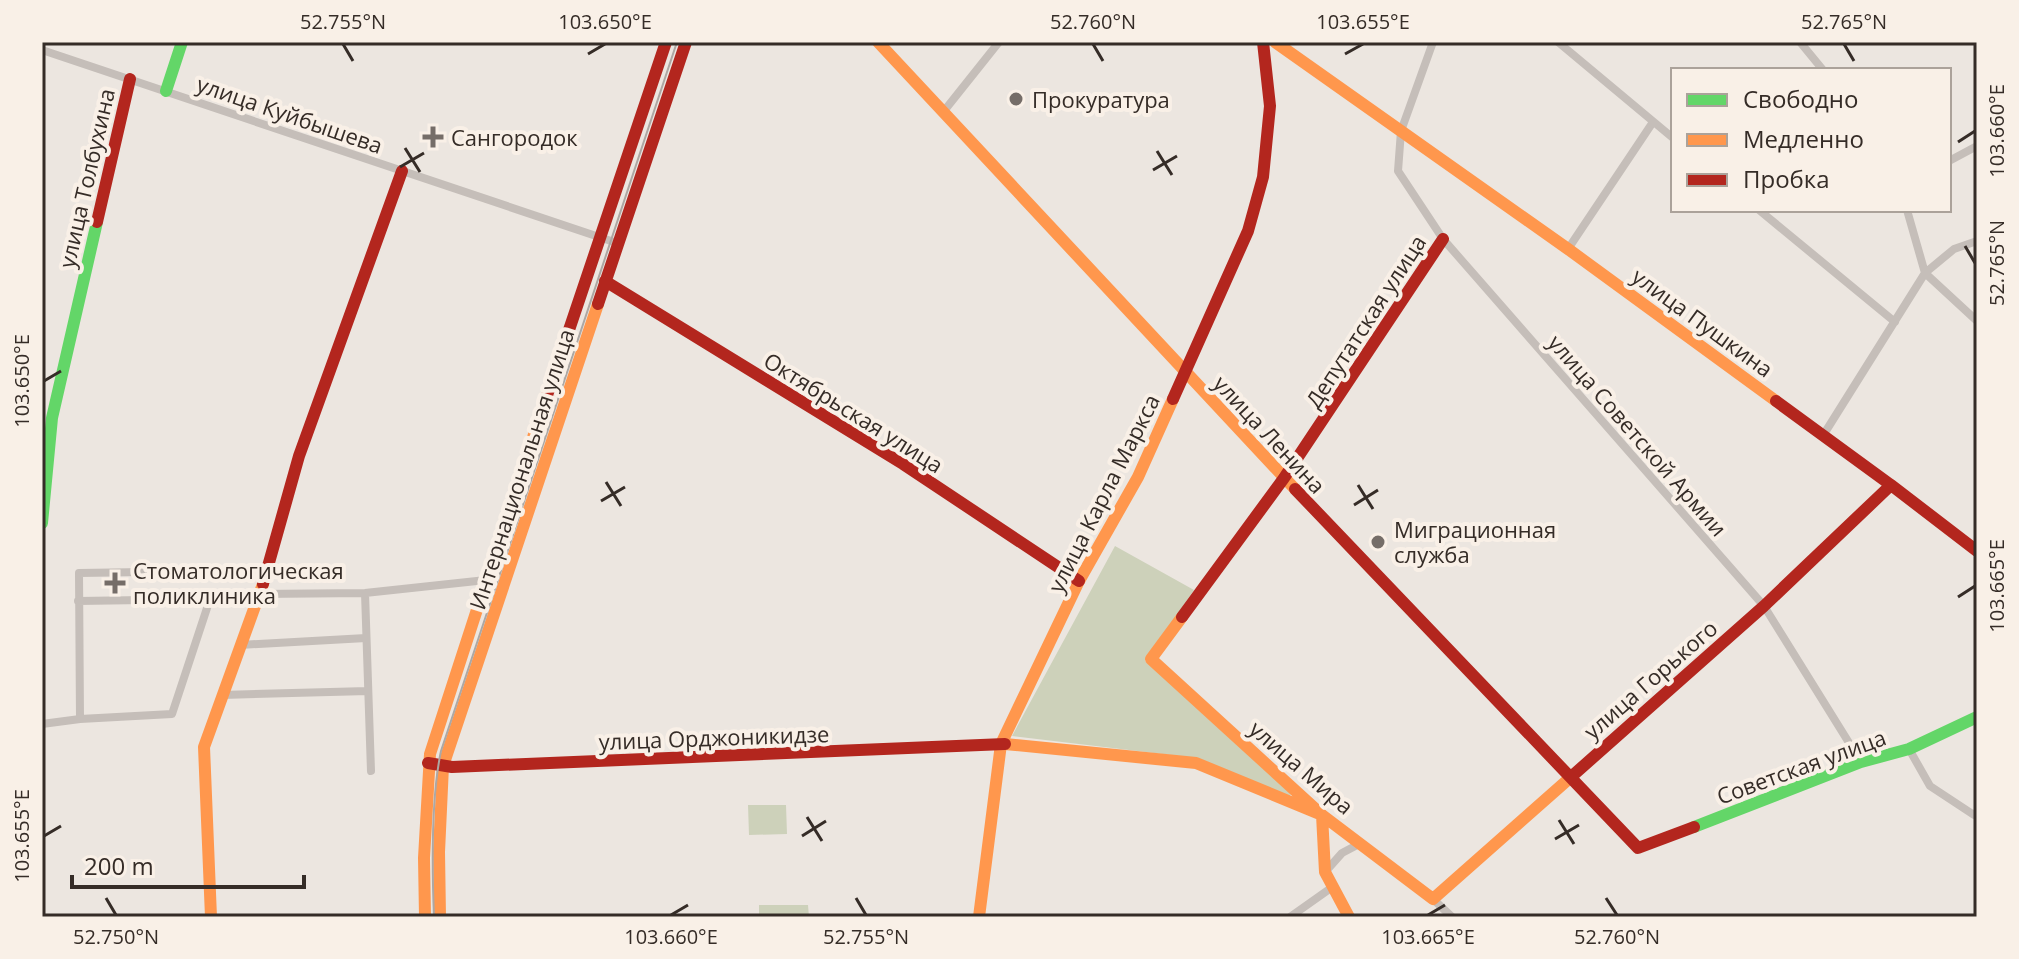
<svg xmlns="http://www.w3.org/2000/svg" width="2019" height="959" viewBox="0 0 2019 959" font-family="'Open Sans',sans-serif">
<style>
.green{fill:#cdd1ba}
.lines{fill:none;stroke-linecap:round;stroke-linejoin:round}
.street{stroke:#c5beb9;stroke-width:8}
.fast{stroke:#63d668;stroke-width:12}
.slow{stroke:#ff974d;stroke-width:12}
.jam{stroke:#b3261e;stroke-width:12}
.tram{stroke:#ada7a3;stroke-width:2}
.ticks{fill:none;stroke:#352c27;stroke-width:3}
.poi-dot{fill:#756d68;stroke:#f9f0e7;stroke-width:3}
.labels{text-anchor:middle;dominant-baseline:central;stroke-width:8;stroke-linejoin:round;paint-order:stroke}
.poi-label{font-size:22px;fill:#352c27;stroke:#f9f0e7;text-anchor:start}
.street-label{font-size:22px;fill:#352c27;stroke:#f9f0e7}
.neatline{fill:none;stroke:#352c27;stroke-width:3}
.ticks-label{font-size:20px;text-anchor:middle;fill:#352c27}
</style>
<rect width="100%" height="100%" fill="#ece6e0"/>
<path class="green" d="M1115,546l79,44 -49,71 148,130 -6,9 -91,-42 -184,-22z
M786,805l1,29 -38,1 -1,-30z
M759,905h49l1,12h-50z"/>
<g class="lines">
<path class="street" d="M1433,42l-32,89 -3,40 45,68 321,367 97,156
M1558,42l115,96
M1800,42l23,28
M42,50l575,193
M944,111l55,-69
M1949,161l28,-15
M1759,210l136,112
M1907,210l18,63 52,48
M1568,249l85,-127
M1824,434l101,-161 29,-24 23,-8
M365,593l6,178
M78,601l132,-2
M240,645l126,-7
M222,695l146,-4
M80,719l-1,-146 189,-3
M42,724l38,-5 92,-5 38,-115 49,-5 106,-1 121,-13
M1909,749l21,37 44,29 3,-3
M1326,871l16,-18 19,-10
M1433,899l19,18
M1290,917l41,-29"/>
<path class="fast" d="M166,91l16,-49
M42,523l10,-105 45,-196
M1694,827l167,-65 48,-13 68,-32"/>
<path class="slow" d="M878,42l417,447
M1275,42l293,207 208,152
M1182,617l-31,42 171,156 111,84 138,-122
M1005,744l191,19 126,52 3,57 24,45
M211,917l-7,-170 59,-163
M425,917l-1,-59 6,-104 108,-332
M440,917l-1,-65 4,-86 155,-462
M979,917l22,-173 78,-163 59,-104 35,-78"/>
<path class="jam" d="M97,222l33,-143
M605,281l298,183 176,117
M598,304l88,-262
M1173,399l75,-168 15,-54 7,-71 -7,-64
M1776,401l119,87
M538,422l128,-380
M1295,489l343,359 56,-21
M263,584l36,-128 103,-285
M1182,617l102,-139 159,-239
M428,763l24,4 553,-23
M1571,777l193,-171 127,-121 86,66"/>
<path class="tram" d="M434,917c-2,-49 -3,-119 7,-166l236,-709"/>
</g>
<path class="ticks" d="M343,44l10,17M1093,44l10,17M1844,44l10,17M588,54l17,-10M1345,54l18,-10M1958,142l17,-11M405,148l15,24M1157,151l15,24M400,167l24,-14M1153,170l24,-14M1965,246l10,17M44,381l17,-10M606,482l15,24M1358,485l15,24M601,501l24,-14M1354,505l24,-15M1958,597l17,-11M807,817l15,24M1559,820l15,24M44,836l17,-10M802,836l24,-15M1555,839l24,-14M106,898l10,17M856,898l10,17M1606,898l11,17M671,915l17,-10M1428,915l17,-10"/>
<g class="poi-dot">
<circle cx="1016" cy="99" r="8"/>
<path d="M429 125h8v8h8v8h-8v8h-8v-8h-8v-8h8z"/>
<circle cx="1378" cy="542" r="8"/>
<path d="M111 571h8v8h8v8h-8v8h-8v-8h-8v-8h8z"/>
</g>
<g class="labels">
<g class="poi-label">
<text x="1032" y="99">Прокуратура</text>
<text x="451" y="137">Сангородок</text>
<text x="1394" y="529">Миграционная<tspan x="1394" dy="25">служба</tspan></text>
<text x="133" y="570">Стоматологическая<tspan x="133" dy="25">поликлиника</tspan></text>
</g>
<g class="street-label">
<text transform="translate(290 114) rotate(19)">улица Куйбышева</text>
<text transform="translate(86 178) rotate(-77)">улица Толбухина</text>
<text transform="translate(1365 321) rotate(-57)">Депутатская улица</text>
<text transform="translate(1703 322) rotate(36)">улица Пушкина</text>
<text transform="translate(854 412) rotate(32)">Октябрьская улица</text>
<text transform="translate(1270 434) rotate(47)">улица Ленина</text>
<text transform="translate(1638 435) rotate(49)">улица Советской Армии</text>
<text transform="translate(521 469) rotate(-72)">Интернациональная улица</text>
<text transform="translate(1103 493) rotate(-63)">улица Карла Маркса</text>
<text transform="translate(1650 679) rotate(-41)">улица Горького</text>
<text transform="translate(714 737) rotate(-2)">улица Орджоникидзе</text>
<text transform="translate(1801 766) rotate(-20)">Советская улица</text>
<text transform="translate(1302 767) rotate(41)">улица Мира</text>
</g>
</g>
<rect width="2019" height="959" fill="none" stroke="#f9f0e7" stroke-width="88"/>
<rect x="1671" y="68" width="280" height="144" fill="#f9f0e7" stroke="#aba29a" stroke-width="2"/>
<rect x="1687" y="94" width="40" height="12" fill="#63d668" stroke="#aba29a" stroke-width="2"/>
<text x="1743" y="108" font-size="24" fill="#352c27">Свободно</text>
<rect x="1687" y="134" width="40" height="12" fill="#ff974d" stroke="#aba29a" stroke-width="2"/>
<text x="1743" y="148" font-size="24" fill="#352c27">Медленно</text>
<rect x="1687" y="174" width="40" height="12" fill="#b3261e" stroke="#aba29a" stroke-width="2"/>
<text x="1743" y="188" font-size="24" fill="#352c27">Пробка</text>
<path d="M72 875v12h232v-12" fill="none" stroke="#352c27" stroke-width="4"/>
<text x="84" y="875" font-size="24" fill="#352c27" stroke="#f9f0e7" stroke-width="6" paint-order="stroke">200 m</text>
<rect x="44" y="44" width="1931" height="871" class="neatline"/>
<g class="ticks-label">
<text x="343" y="29">52.755°N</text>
<text x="605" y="29">103.650°E</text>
<text x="1093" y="29">52.760°N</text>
<text x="1363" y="29">103.655°E</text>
<text x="1844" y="29">52.765°N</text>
<text transform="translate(1997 131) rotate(-90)" y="7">103.660°E</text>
<text transform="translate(1997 263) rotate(-90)" y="7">52.765°N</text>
<text transform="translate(22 381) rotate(-90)" y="7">103.650°E</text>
<text transform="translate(1997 586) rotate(-90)" y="7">103.665°E</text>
<text transform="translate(22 836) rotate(-90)" y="7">103.655°E</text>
<text x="116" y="944">52.750°N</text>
<text x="671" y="944">103.660°E</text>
<text x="866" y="944">52.755°N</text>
<text x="1428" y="944">103.665°E</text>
<text x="1617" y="944">52.760°N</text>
</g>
</svg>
